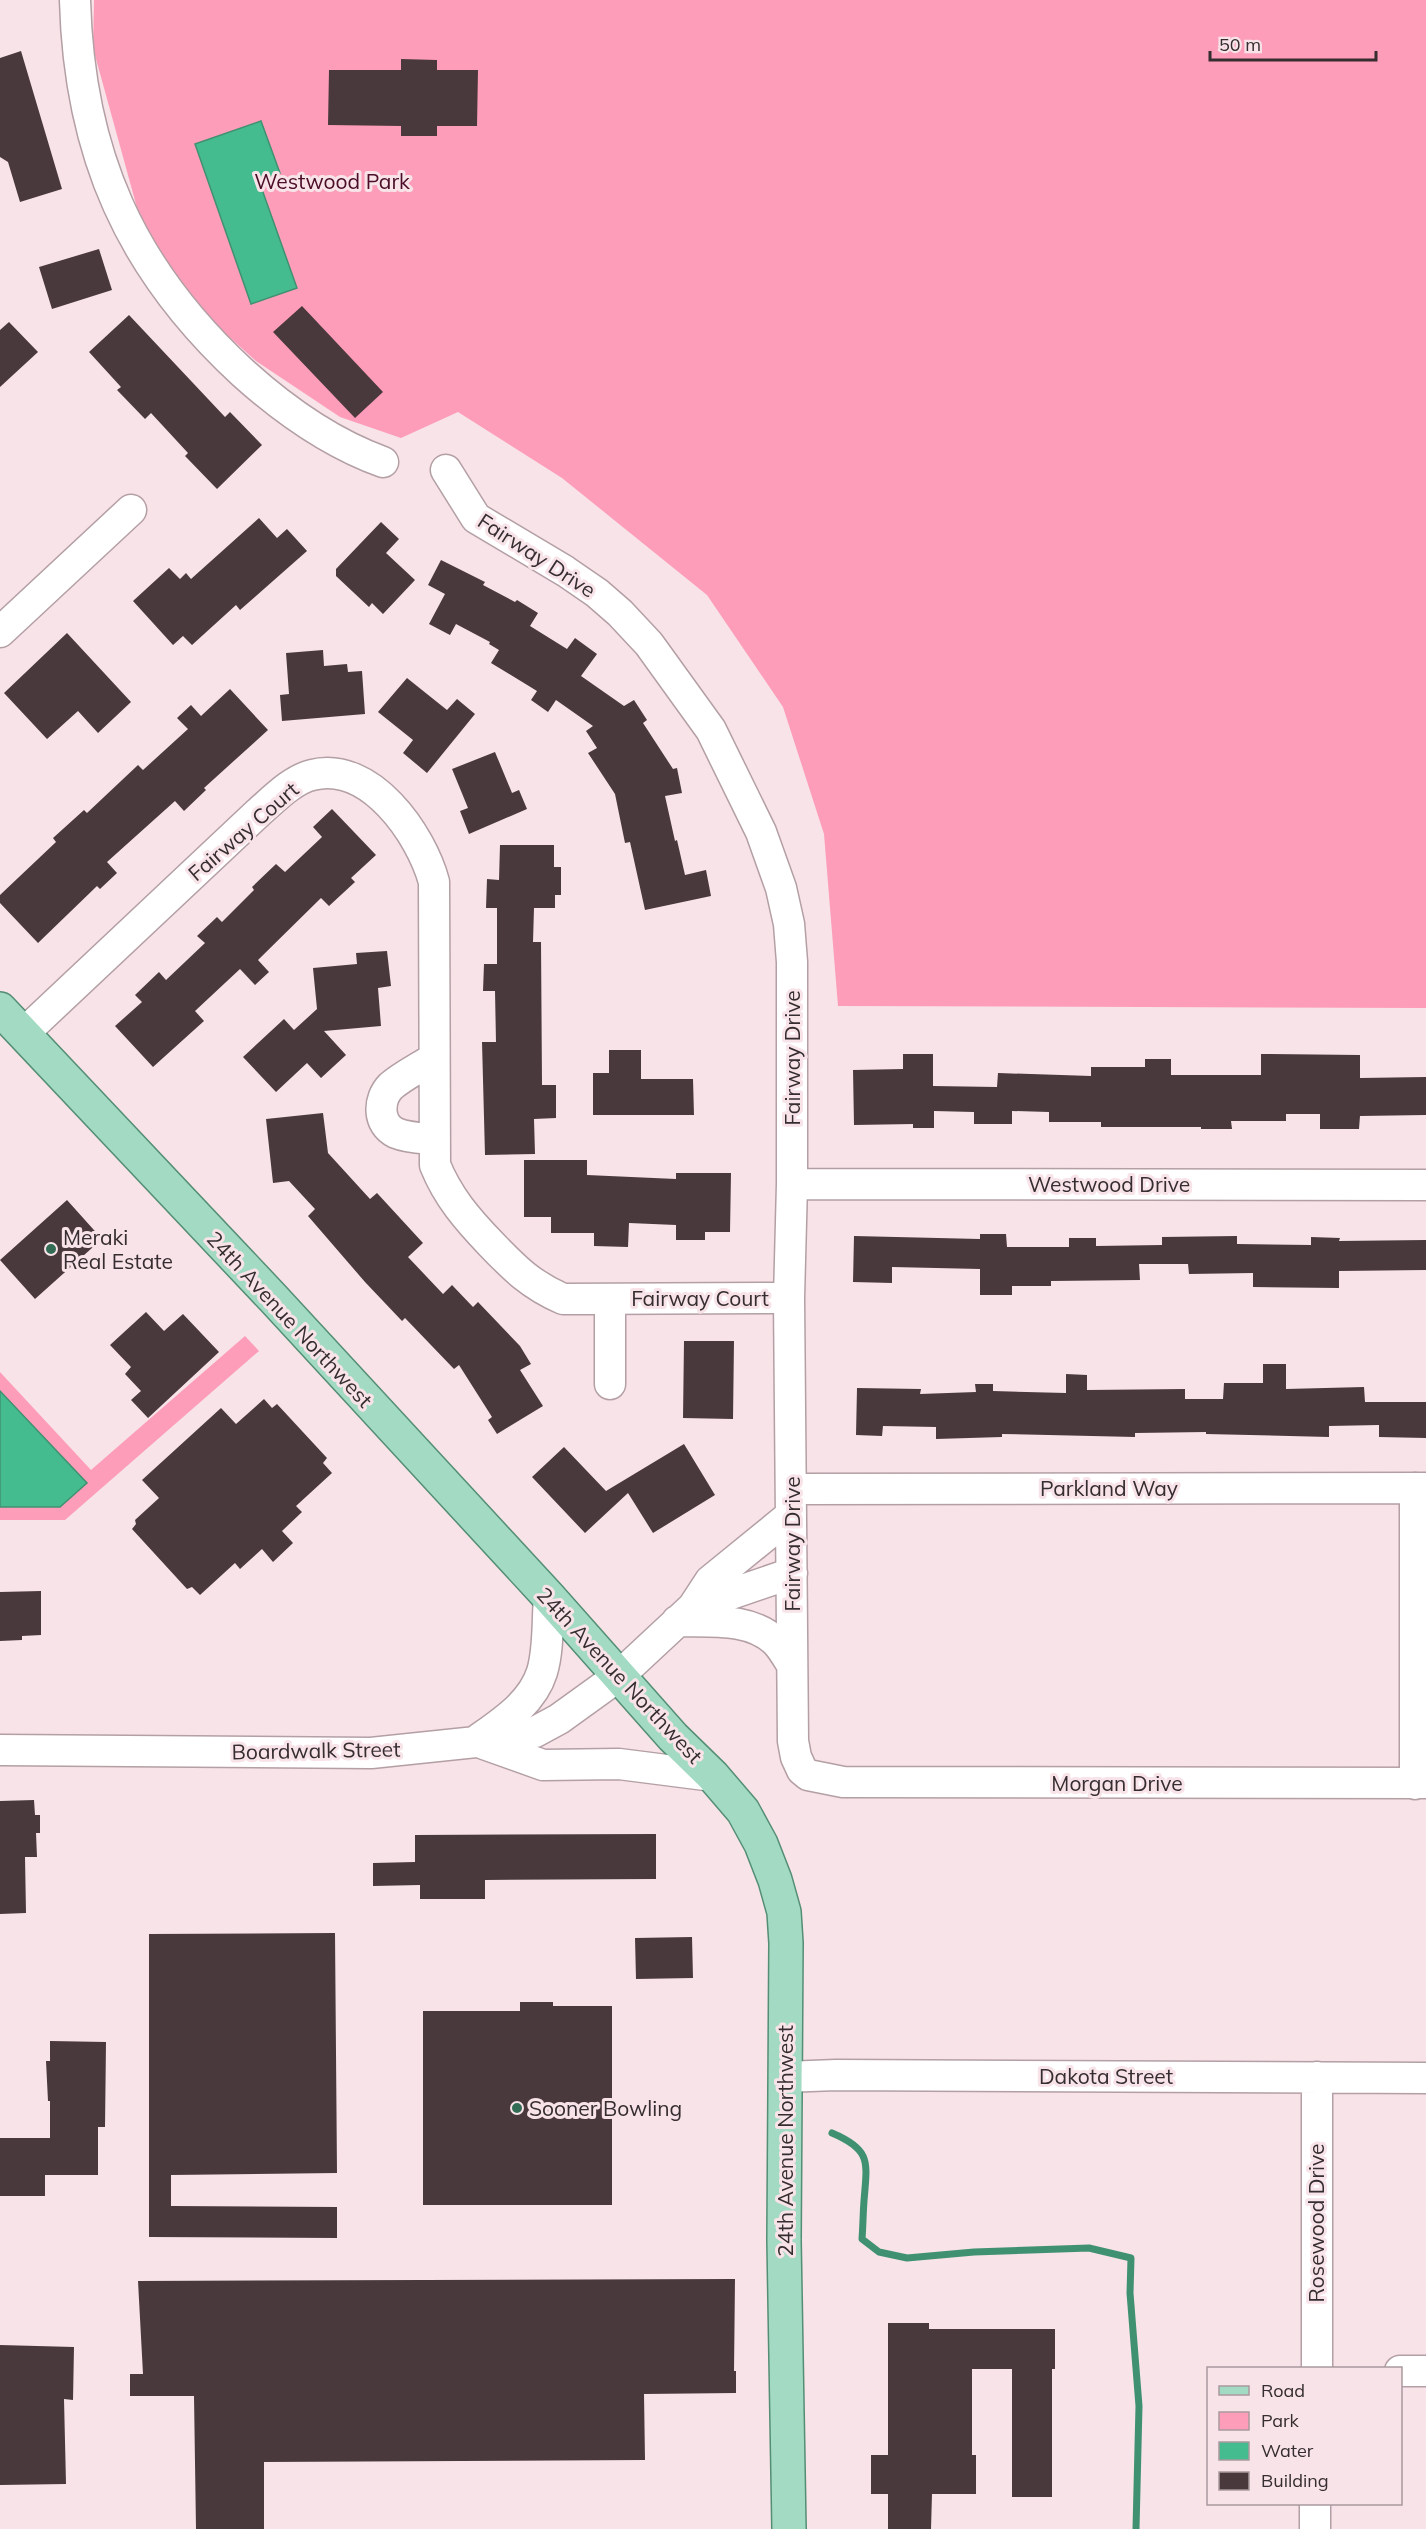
<svg xmlns="http://www.w3.org/2000/svg" width="1426" height="2529" viewBox="0 0 1426 2529" font-family="Mulish,sans-serif">
<style>
.green{fill:#fd9dba}
.water{fill:#44bc8f;stroke:#409172;stroke-width:1.5}
.lines{fill:none;stroke-linecap:round;stroke-linejoin:round}
.stream{stroke:#409172;stroke-width:7}
.building{fill:#49393d}
.minor-casing{stroke:#b39fa4;stroke-width:33}
.major-casing{stroke:#548e75;stroke-width:36}
.minor{stroke:#fff;stroke-width:30}
.major{stroke:#a3dac3;stroke-width:33}
.poi-dot{fill:#336c54;stroke:#f7e3e8;stroke-width:2}
.labels{text-anchor:middle;dominant-baseline:central;stroke-width:6;stroke-linejoin:round;paint-order:stroke}
.park-label{font-size:21px;fill:#4b0d27;stroke:#f7e3e8}
.street-label{font-size:21px;fill:#352d2f;stroke:#f7e3e8}
.poi-label{font-size:21px;fill:#352d2f;stroke:#f7e3e8;text-anchor:start}
</style>
<rect width="100%" height="100%" fill="#f7e3e8"/>
<path class="green" d="M94,0h1332v1008l-588,-2 -14,-172 -41,-127 -76,-112 -145,-117 -104,-66 -57,26 -61,-21 -84,-56 -40,-36 -44,-55 -33,-55 -46,-167z
M245,1336l14,15 -194,169h-65v-148l91,98z"/>
<path class="water" d="M261,121l19,52 -21,8 38,107 -46,16 -56,-160z
M0,1391l87,92 -27,24h-60z"/>
<g class="lines">
<path class="stream" d="M832,2133c40,17 35,29 32,68 -1,13 -1,25 -2,38l17,13 28,6 67,-6 115,-4 42,10 -1,35 9,113 -3,123"/>
</g>
<path class="building" d="M21,51l41,138 -42,13 -12,-40 -8,-5v-99z
M401,59l36,1v10h41l-1,56h-40v10h-36v-10l-73,-1 1,-55h72z
M99,249l13,41 -60,19 -13,-42z
M302,306l81,86 -28,26 -82,-86z
M129,315l96,102 5,-5 32,33 -45,44 -32,-33 3,-3 -37,-40 -6,6 -28,-29 4,-3 -32,-35z
M9,322l29,30 -38,35v-57z
M259,518l18,20 10,-9 20,22 -67,59 -4,-5 -44,40 -9,-9 -10,9 -40,-44 36,-33 11,11 6,-6 5,6z
M381,522l18,17 -13,14 29,27 -32,34 -11,-11 -3,4 -33,-31v-7z
M441,560l44,22 -2,3 32,17 2,-2 21,13 -8,13 37,23 8,-11 22,16 -16,22 43,30 10,-6 13,20 -4,3 30,46 4,-1 5,25 -17,3 10,45 2,-1 8,35 21,-5 5,26 -66,14 -15,-68 -5,1 -10,-49 -27,-41 9,-5 -11,-17 7,-5 -37,-26 -8,12 -17,-12 6,-9 -46,-28 8,-13 -10,-6 1,-2 -34,-18 -6,11 -21,-11 16,-30 -17,-9z
M67,633l64,69 -33,31 -20,-22 -31,28 -43,-46z
M323,650l1,16 23,-2 1,8 14,-1 3,43 -83,7 -2,-26 9,-1 -3,-41z
M407,678l40,32 10,-11 18,15 -48,59 -24,-20 10,-13 -35,-28z
M230,689l38,41 -64,58 2,2 -22,21 -9,-10 -68,61 10,11 -17,16 -3,-3 -59,57 -38,-40v-8l56,-53 -3,-4 31,-28 3,3 51,-48 5,5 45,-41 -11,-11 14,-13 10,11z
M495,752l17,41 7,-3 8,19 -58,25 -9,-23 8,-3 -16,-39z
M332,809l44,46 -25,23 4,4 -26,24 -8,-8 -63,62 11,12 -14,13 -15,-16 -45,42 9,10 -51,46 -38,-41 27,-24 -7,-7 24,-23 7,8 39,-37 -8,-7 20,-19 5,5 32,-32 -2,-3 24,-23 9,8 37,-35 -9,-10z
M500,845h54v22h7v28h-6v13h-21l-1,34h8l1,143h14v33l-22,1 1,35 -50,1 -3,-113h14l-1,-51h-12l1,-27h13v-56h-11l1,-29 12,1z
M387,951l4,35 -13,2 3,38 -57,5 22,24 -25,23 -14,-15 -31,29 -33,-35 41,-38 10,11 23,-21 -4,-41 44,-4 -1,-11z
M609,1050h32v29h52l1,36h-101v-42h16z
M903,1054h30v32l64,1 1,-14 93,3v-9h54v-8h26v16h90v-21l99,1v23l66,-1v38l-66,1 -1,13h-39v-15h-34v7h-55l1,8h-31v-2h-100v-5h-52v-10l-37,-1v13h-38v-12l-40,-1v17h-21v-4l-59,1 -1,-55 50,-1z
M323,1113l5,40 42,46 7,-6 46,50 -15,14 35,37 9,-9 21,22 5,-5 42,44 11,18 -11,6 23,36 -46,28 -9,-14 4,-3 -33,-52 -5,4 -49,-51 -3,3 -37,-39 -57,-66 7,-7 -26,-28 -16,2 -7,-64z
M524,1160h63v15l89,4v-6h55l-1,59h-25v8h-29v-15l-47,-2 -1,24 -34,-1v-13h-43v-16h-27z
M67,1200l35,39 -67,60 -35,-39z
M980,1234h26l1,13h62v-9h27v8l66,-1v-8l75,-1v8l74,1v-8l29,1 -1,3 87,-1v30l-87,1v17l-86,-1v-14l-64,1 -1,-10h-49l1,16 -89,1v5h-39v9h-32v-26l-88,-2v16l-39,-1 1,-46 126,3z
M146,1312l18,19 19,-17 36,38 -71,66 -17,-18 10,-9 -16,-17 6,-7 -21,-22z
M684,1341h50l-1,78 -50,-1z
M1263,1364h23v25l78,-2 1,15h61v36l-47,-1v-12l-50,1v11l-123,-3v-2l-71,1v4l-133,-3v3l-66,2v-12l-53,-1 -1,10 -26,-1 1,-47 64,1 -1,5 56,-2 -1,-8h18v7l73,2v-19l21,1v15l98,-1v10h38l1,-16h39z
M264,1399l8,9 5,-4 50,54 -4,5 9,10 -36,33 6,6 -20,19 11,12 -20,19 -11,-13 -22,20 -5,-6 -35,32 -8,-8 -5,2 -55,-60 4,-5 -1,-4 24,-22 -17,-18 79,-72 15,16z
M684,1444l31,51 -62,38 -25,-40 -43,40 -53,-56 32,-30 42,44z
M41,1591v44l-19,1v4l-22,1v-49z
M34,1800l1,15h5v18h-4l1,24h-12l1,56 -26,1v-113z
M656,1834v45l-171,1v19h-65v-14l-47,1v-23l42,-1v-27z
M335,1933l2,240 -166,2v31l166,1v31l-188,-1v-303z
M692,1937l1,41 -57,1 -1,-41z
M520,2002h33v4h59v199h-189v-194h97z
M50,2041l56,1 -1,85h-7v48h-53v21h-45v-58h50v-37h-2l-2,-40h4z
M735,2279l-1,92h2v22l-92,1 1,66 -381,2v67h-68l-2,-133h-64v-22h13l-5,-93z
M888,2323h41v6h126v40h-3v128h-40v-128h-40v86h4v39h-44l-1,35h-43v-35h-17v-39h17z
M0,2345l74,2 -1,53 -9,-1 2,85 -66,1z"/>
<g class="lines">
<defs>
<path id="minor" d="M75,0c4,153 55,269 168,373 41,37 87,70 140,89
M446,470l30,48 89,53 32,22 23,20 29,31 62,86 50,102 20,56 8,36 3,38v222l-3,114 4,443 3,16 6,13 6,5 35,7 583,1
M0,632l131,-122
M23,1034l236,-222c15,-13 33,-32 53,-37 58,-15 109,59 122,107l1,283c13,32 32,54 56,79 24,25 40,41 72,55l226,-1
M433,1139c-12,-1 -25,-1 -37,-6 -19,-9 -18,-34 -5,-47 13,-11 30,-19 43,-28
M792,1184l634,1
M610,1299v85
M1415,1488v296
M793,1489l633,-1
M693,1607l99,-34
M677,1621c32,1 74,-4 99,21 6,6 11,15 16,23
M476,1741c25,-18 56,-37 66,-69 7,-23 5,-51 7,-75
M484,1744l59,21 76,-1 94,12
M0,1750l371,3 124,-13 40,-8 24,-13 61,-44 73,-68 17,-26 81,-66
M785,2077l51,-2 590,3
M1317,2368v-291
M1400,2371h26
M1315,2529v-25"/>
<path id="major" d="M0,1009l273,289 276,299 124,140 40,39 30,35 18,33 14,36 9,32 2,31 -2,297 5,289"/>
</defs>
<use href="#minor" class="minor-casing"/>
<use href="#major" class="major-casing"/>
<use href="#minor" class="minor"/>
<use href="#major" class="major"/>
</g>
<g class="poi-dot">
<circle cx="51" cy="1249" r="6"/>
<circle cx="517" cy="2108" r="6"/>
</g>
<g class="labels">
<g class="park-label">
<text x="332" y="181">Westwood Park</text>
</g>
<g class="street-label">
<text transform="translate(537 555) rotate(33)">Fairway Drive</text>
<text transform="translate(243 831) rotate(-41)">Fairway Court</text>
<text transform="translate(792 1058) rotate(-90)">Fairway Drive</text>
<text x="1109" y="1184">Westwood Drive</text>
<text x="700" y="1298">Fairway Court</text>
<text transform="translate(290 1319) rotate(47)">24th Avenue Northwest</text>
<text x="1109" y="1488">Parkland Way</text>
<text transform="translate(792 1544) rotate(-90)">Fairway Drive</text>
<text transform="translate(620 1675) rotate(47)">24th Avenue Northwest</text>
<text transform="translate(316 1750) rotate(-1)">Boardwalk Street</text>
<text x="1117" y="1783">Morgan Drive</text>
<text x="1106" y="2076">Dakota Street</text>
<text transform="translate(785 2141) rotate(-90)">24th Avenue Northwest</text>
<text transform="translate(1316 2223) rotate(-90)">Rosewood Drive</text>
</g>
<g class="poi-label">
<text x="63" y="1237">Meraki<tspan x="63" dy="24">Real Estate</tspan></text>
<text x="529" y="2108">Sooner Bowling</text>
</g>
</g>
<rect x="1207" y="2367" width="195" height="138" fill="#f7e3e8" stroke="#a99a9e" stroke-width="1.5"/>
<rect x="1219" y="2386" width="30" height="9" fill="#a3dac3" stroke="#a99a9e" stroke-width="1.5"/>
<text x="1261" y="2397" font-size="18" fill="#352d2f">Road</text>
<rect x="1219" y="2412" width="30" height="18" fill="#fd9dba" stroke="#a99a9e" stroke-width="1.5"/>
<text x="1261" y="2427" font-size="18" fill="#352d2f">Park</text>
<rect x="1219" y="2442" width="30" height="18" fill="#44bc8f" stroke="#a99a9e" stroke-width="1.5"/>
<text x="1261" y="2457" font-size="18" fill="#352d2f">Water</text>
<rect x="1219" y="2472" width="30" height="18" fill="#49393d" stroke="#a99a9e" stroke-width="1.5"/>
<text x="1261" y="2487" font-size="18" fill="#352d2f">Building</text>
<path d="M1210 51v9h166v-9" fill="none" stroke="#352d2f" stroke-width="3"/>
<text x="1219" y="51" font-size="18" fill="#352d2f" stroke="#f7e3e8" stroke-width="4.5" paint-order="stroke">50 m</text>
</svg>
